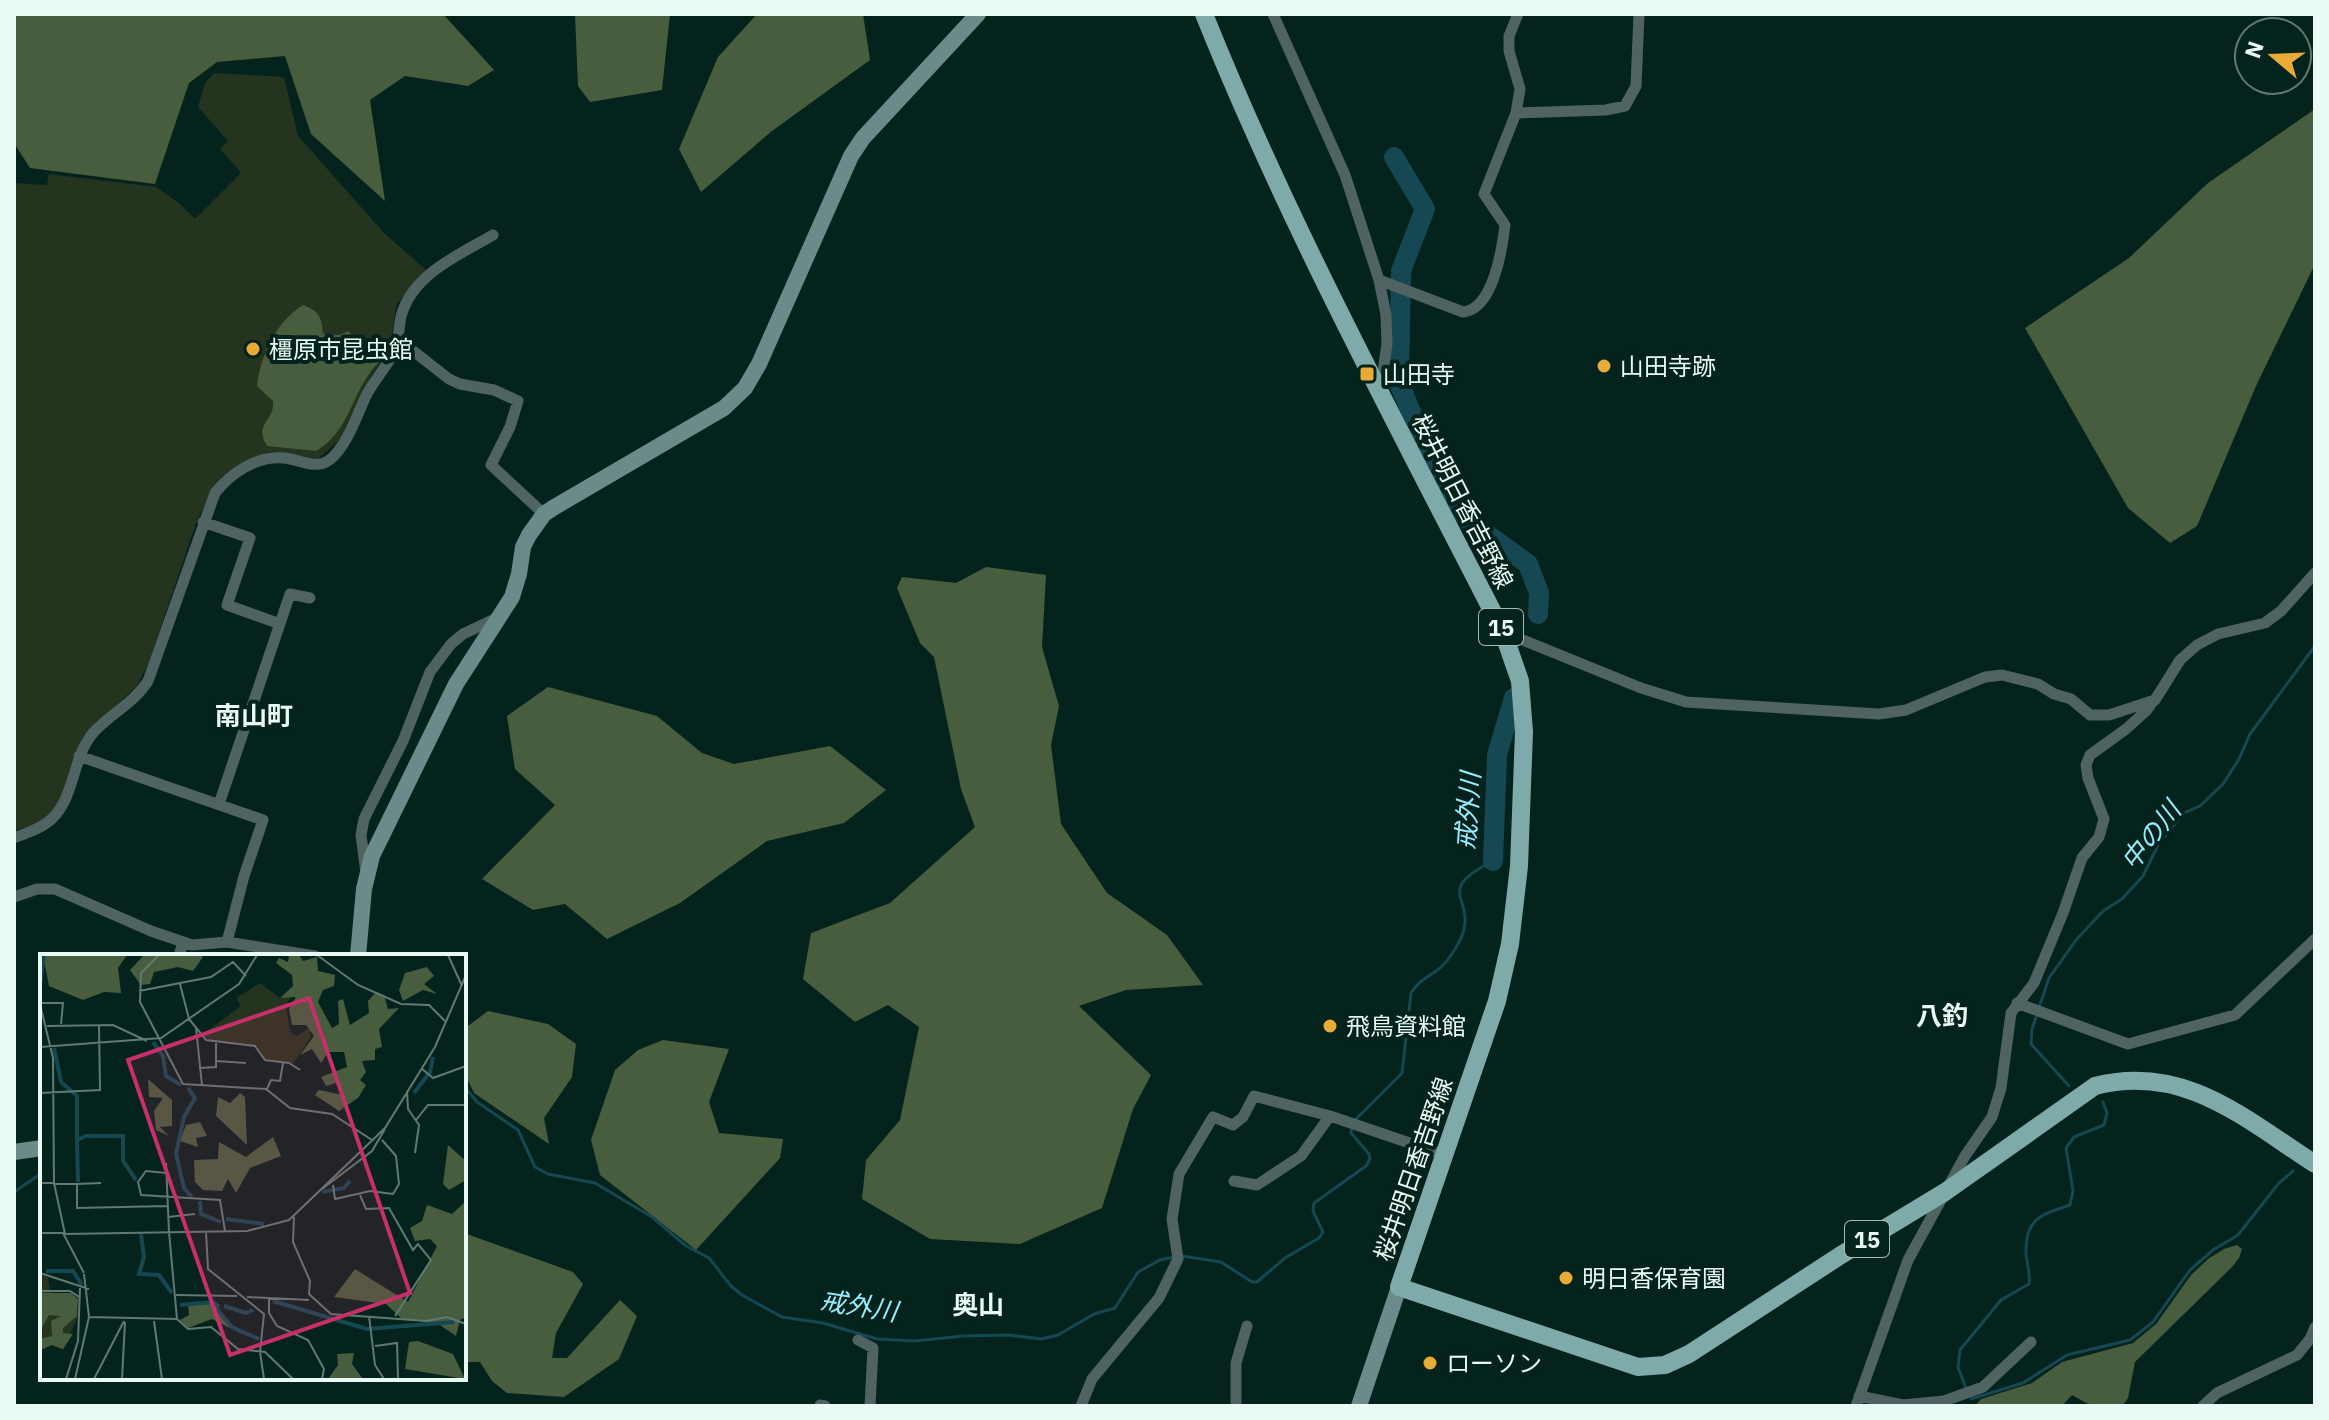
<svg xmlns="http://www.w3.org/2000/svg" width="2329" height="1420" viewBox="0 0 2329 1420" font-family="'IBM Plex Sans','Noto Sans JP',sans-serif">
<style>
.green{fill:#25341e}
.forest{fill:#475d3e}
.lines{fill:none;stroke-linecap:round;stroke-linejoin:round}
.stream{stroke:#154852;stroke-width:3}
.river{stroke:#154852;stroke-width:20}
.street{stroke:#4f6363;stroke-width:11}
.secondary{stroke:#6a8b8a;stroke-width:16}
.primary{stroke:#7eaaa9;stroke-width:18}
.poi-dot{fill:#e8ab37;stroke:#05231d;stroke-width:3}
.labels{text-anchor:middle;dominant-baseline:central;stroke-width:8;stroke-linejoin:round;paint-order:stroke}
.shield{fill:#05231d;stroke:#a5bab4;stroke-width:2}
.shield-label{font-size:22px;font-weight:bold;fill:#e9faf4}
.poi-label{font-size:24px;fill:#e9faf4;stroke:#05231d;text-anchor:start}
.street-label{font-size:24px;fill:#e9faf4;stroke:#05231d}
.neighbourhood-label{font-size:26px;font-weight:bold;fill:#e9faf4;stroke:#05231d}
.water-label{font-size:26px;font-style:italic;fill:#98ecff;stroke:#05231d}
.inset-river{fill:none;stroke:#154852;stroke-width:4}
.inset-road{fill:none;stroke:#607973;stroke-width:2}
.view{fill:#c62f6a;fill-opacity:0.15;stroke:#c62f6a;stroke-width:4}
.inset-edge{fill:none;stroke:#e9faf4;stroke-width:4}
</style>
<rect width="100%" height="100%" fill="#05231d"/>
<path class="green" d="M214,73l70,4 14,59 86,97 42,37 -30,35 -6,45 -18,24 -32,65 -22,20 -45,-7 -31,11 -19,13 -26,44 -48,142 -12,24 -54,50 -13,31 -11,41 -17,14 -28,9v-648l33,2 2,-11 107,13 24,17 15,15 46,-46 -21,-24 8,-8 -30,-34 7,-24z"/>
<path class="forest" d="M14,14h429l51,56 -26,16 -63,-10 -35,24 15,101 -74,-67 -26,-78 -68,6 -28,21 -34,101 -125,-16 -16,-25z
M575,14h95l-8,76 -72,12 -12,-16z
M757,14h106l7,46 -98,71 -71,61 -22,-43 39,-92z
M2315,109v155l-59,122 -59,140 -27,17 -42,-35 -103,-180 104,-70 79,-75z
M303,305c16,6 19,12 20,29l17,1 8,-4 20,22 13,7c-30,28 -28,69 -65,91l-49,-5c-14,-23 8,-24 6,-45l-16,-15c4,-32 19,-64 46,-81z
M986,567l60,8 -4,72 17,59 -8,39 10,79 46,69 60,42 36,50 -77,5 -47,16 72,69 -18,34 -31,99 -82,36 -90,-5 -68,-40 4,-39 34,-40 19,-93 -31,-22 -33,17 -52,-43 8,-46 79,-30 85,-76 -14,-38 -27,-132 -14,-14 -23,-55 5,-11 54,6z
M548,687l109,29 45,37 32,11 96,-18 56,44 -42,33 -77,18 -87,62 -73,36 -42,-35 -32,6 -51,-31 73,-74 -40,-36 -8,-53z
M488,1011l60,13 28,20 -4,33 -28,41 5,26 -75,-51 -10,-21v-43z
M663,1040l66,9 -20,53 10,31 64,6 -3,19 -84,92 -96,-75 -9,-35 24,-70 23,-20z
M464,1233l109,39 10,12 -27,49 -4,25h15l53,-58 17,16 -18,43 -55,38 -57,-4 -15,-12 -12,-19h-16z
M2237,1245l5,4 -3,9 -7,9 -97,95 -7,36 -6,8h-30l-20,-11 -10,11h-87l6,-7 51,-16 30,-21 71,-19 23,-19 35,-49 17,-16 16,-10z"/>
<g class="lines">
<path class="stream" d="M464,1086l13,16 41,28 17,37 13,7 47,9 57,34 34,29 23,12 22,28 11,9 40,22 41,6 54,16 38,2 48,-5 46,-1 32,4 17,-4 36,-21 21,-6 23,-36 22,-12 14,-3
M2069,1086l-38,-42 1,-15 17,-51 27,-38 27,-29 19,-12 21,-23 16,-33 25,-30 16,-7 23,-22 16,-25 11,-25 65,-88
M1355,1120l47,-47 9,-80c7,-12 19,-17 29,-25 8,-6 14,-17 19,-26 23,-45 -31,-48 34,-81
M14,1192l28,-19
M1182,1256l39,6 31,20h5l28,-24 34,-20 4,-6 -10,-21 1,-8 52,-37 4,-7 -1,-5 -18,-21 1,-6
M1967,1391l-9,-24 2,-17 41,-50 28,-16c2,-11 -3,-21 -3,-32 -1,-35 18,-38 44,-47l3,-14 -7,-43 8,-11 30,-12 3,-12 -4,-11
M1971,1399l52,-16 44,-28 63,-15 23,-18 37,-52 23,-20 25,-15 41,-52 14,-12"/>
<path class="river" d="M1394,157l31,52 -24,62 -2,112 38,92 32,46 59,43 11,29 -1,21
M1493,861l4,-106 17,-57"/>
<path class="street" d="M1273,14l72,161 34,105 7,35 1,29 -7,47
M1516,113l90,-3 19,-4 11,-20 3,-72
M1379,280l84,32c30,-3 39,-62 42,-87l-21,-31 32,-81 4,-24 -11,-38v-15l9,-22
M398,339l51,40 11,5 34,6 24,11 -8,26 -19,38 53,49
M203,522l47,16 -23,67 53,19
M1503,632l138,56 45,14 193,12 27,-4 79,-33 17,-2 36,9 16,10 17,5 19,16h19l46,-15 25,-40 17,-15 21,-11 47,-11 16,-12 34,-38
M79,756l184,64 -19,56 -17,66
M219,804l71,-210 20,4
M14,838c12,-5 24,-8 34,-16 27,-20 23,-63 45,-89 17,-19 41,-30 55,-52l67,-188c16,-20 41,-37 68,-35 19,1 35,15 51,-2 15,-16 23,-41 32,-60 8,-16 23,-32 29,-46 5,-12 3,-25 7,-37 13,-40 57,-58 91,-78
M366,873l-5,-38 3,-16 39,-78 27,-69 21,-28 12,-10 36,-17
M14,897l23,-8h18l96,42 41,14 35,-3 88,14
M179,956l4,-14
M2017,1003l111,41 107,-29 80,-76
M1234,1181l23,4 44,-29 29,-40
M858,1340l15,8 -3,58
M1859,1396l44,9 41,-4 39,-14 48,-45
M820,1405l5,1
M1081,1406l11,-27 67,-81 19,-39 -6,-40 7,-45 34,-57 20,8 10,-8 11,-21 76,20 112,38
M1236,1406v-43l11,-37
M1856,1406l52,-146 57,-104 27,-39 9,-29 10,-75 23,-30 29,-70 19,-55 17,-21 5,-18 -16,-41 -2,-13 4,-10 36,-26 20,-18 8,-11
M2203,1406l14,-13 80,-38 13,-16 5,-12"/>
<path class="secondary" d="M358,956l6,-67 8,-33 84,-172 56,-87 7,-23 4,-27 6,-12 15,-21 9,-6 171,-100 21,-20 14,-24 92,-208 12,-18 115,-124
M14,1152l28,-4
M1359,1406l40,-119"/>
<path class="primary" d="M1204,14c85,212 195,414 299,618l17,49 4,51 -5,134 -9,78 -13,57 -98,286 239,80 27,-2 24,-11 152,-99 104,-63 150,-106c89,-23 150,33 220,78"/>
</g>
<g class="poi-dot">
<circle cx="253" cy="349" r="8"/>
<circle cx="1604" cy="366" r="8"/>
<rect x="1359" y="366" width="16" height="16" rx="4"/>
<circle cx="1330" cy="1026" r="8"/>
<circle cx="1566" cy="1278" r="8"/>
<circle cx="1430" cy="1363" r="8"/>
</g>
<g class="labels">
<g class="shield">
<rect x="1479" y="609" width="44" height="36" rx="6"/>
<rect x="1845" y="1221" width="44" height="36" rx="6"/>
</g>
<g class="shield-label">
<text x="1501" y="627">15</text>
<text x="1867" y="1239">15</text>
</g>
<g class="poi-label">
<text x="269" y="349">橿原市昆虫館</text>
<text x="1620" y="366">山田寺跡</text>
<text x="1383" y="374">山田寺</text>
<text x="1346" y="1026">飛鳥資料館</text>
<text x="1582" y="1278">明日香保育園</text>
<text x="1446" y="1363">ローソン</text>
</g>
<g class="street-label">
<text transform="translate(1463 501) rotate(63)">桜井明日香吉野線</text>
<text transform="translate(1413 1169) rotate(-71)">桜井明日香吉野線</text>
</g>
<g class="neighbourhood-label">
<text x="254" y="715">南山町</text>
<text x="1942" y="1015">八釣</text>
<text x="978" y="1304">奥山</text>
</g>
<g class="water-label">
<text transform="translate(1467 811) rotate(-86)">戒外川</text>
<text transform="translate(2150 835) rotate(-52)">中の川</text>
<text transform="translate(859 1305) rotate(9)">戒外川</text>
</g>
</g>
<g transform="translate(40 954)">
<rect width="426" height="426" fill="#05231d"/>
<path d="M220,29l20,15 11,-2 -5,9 4,27 7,4 12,-8 2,9 -18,27 -29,-6 -6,-11 -49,-7 -6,-6 38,-28 -5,-8zM0,321l8,2 2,15 28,24 -15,34 -11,-5 -12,6z" fill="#25341e"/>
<path d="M3,1h84l-9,13 3,25 -17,-1 -21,8 -34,-14zM104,1h55l4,2 -10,14 -15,-4 -24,5 -4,12 -9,1 -11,-15zM249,1h10l4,6 14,-4 1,14 17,4 -1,11 -11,4 -5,12 14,26 7,-4 -1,-23 5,-2 7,26 19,-12 -1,-12 8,-9 8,3 4,14 11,-1 -20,21 3,18 -7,2v11l-13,1 4,11 -6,8 6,5 -8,13 -19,13 -24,-16 4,-5 24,5 -7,-12 -10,3 -5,-9 26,-10 -3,-15h-16l-7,11 -9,-14 -12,6 14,-19 -8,-11h-14l-3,-16 7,-12 -16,1 13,-12 -1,-11 -16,-12 3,-5 9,4zM387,13l7,9 -10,8 13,10 -14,-4 -20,11 -4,-11 6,-17zM108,125l24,21v26l-12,1 9,9 -13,-6 -2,-19 9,-13 -14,-1zM200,139l5,4 2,48 -31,-29 2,-19 12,6zM160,168l7,14 -11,2 2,9 -18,-6 6,-16zM233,183l8,19 -31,12 -14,25 -8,-14 -6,12 -19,-1 -8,-8 -1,-22 24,-1 1,-17 27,15zM408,191l18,16v19l-17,10 -6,-6zM426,247v116l-6,3 -4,16 -19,-13 -35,-4 -16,-15 -52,-7 21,-28 53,33 29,-56 -7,-7 -15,2 -5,-13 12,-7 5,-16 25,9zM0,339h31l7,6 -1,17 -14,12v5l10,1 -10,15 -11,-4 -12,5v-11l12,-3 -1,-15 10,-5 -12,-1 -9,16zM173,349l18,24 17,10 -36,-18 -24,9 -8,-8 9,-5 -1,-10zM378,387l35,13 12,25 -60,-10 4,-27zM314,399l-2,11 11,15h-35l10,-14 -1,-11z" fill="#475d3e"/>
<path class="inset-river" d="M0,31l4,-30M113,88l10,14 3,20 15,9M14,94l7,34 16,14v44M148,134l7,10 -11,19 -8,37 8,34 8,9M374,139l16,-21 3,-15M38,228l-1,-42 9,-4h37v25l13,19M282,238l22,-4 6,-7M160,247l1,13 20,8M186,265l38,5M101,280l3,23 -5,17 20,1 13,18M6,317h27l9,14M233,347l94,28 87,-7M140,351l33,-3 6,5M184,352l22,7 7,-3M177,355l15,18 27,12"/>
<path class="inset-road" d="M119,1l-18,18 -1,29 43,82 83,5 24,19 42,6 40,26M277,1l41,30 43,19 28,1 16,16M408,1l14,31M140,30l9,35 17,21 49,6 10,14 24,3 11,7M99,37l72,-14 22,-15 13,14M0,49h23l-2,21M0,50l13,54 1,125M7,72l66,-1 34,16M156,74l6,57M0,93l121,-9 78,-54 18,-29M176,107l30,2M159,114l17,-1v-26M381,114l12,10 33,-12M227,135l4,-9 9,1 3,-18M367,137l1,18 11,16 -4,28M0,139l60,-3 -1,-65M376,166l12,-15h38M126,209l3,69M127,219l-21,-2 -8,11 3,13 79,5 5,31M0,229h14l11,51 182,-3 42,-11 96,-92 50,-81 31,-72M15,230h22v24l91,-2M37,230l24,-1M293,231l2,14 35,-8 23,3 6,-10 -3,-28 -14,-16M282,235l50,-38 13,-22M320,241l6,14 23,-1 24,42 5,-6 13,16 -36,56M128,263l27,-3M254,263l-1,25 17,39 -1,13 22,20 95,7 21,-4 19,7M166,277l2,38 56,45 -4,38 4,27M0,279h23l21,40M0,319l49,16M0,337h30l9,6M136,341l61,1M207,343l62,3M229,344v15l8,13 31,14 16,29 -2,10M329,362l6,49 9,14M49,363l88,2 -8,-87M137,365l11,10 23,-2 27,22 27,3 28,27M114,367l8,58M335,392l22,-3 1,36M26,425l12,-38 2,-53M35,425l14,-62 -5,-43M54,425l30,-58M82,425l3,-57"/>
<path class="view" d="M269,44l101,295 -180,62 -102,-295z"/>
<rect width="426" height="426" class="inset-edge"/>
</g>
<rect width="2329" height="1420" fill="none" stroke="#e9faf4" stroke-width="32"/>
<g transform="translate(2273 56) rotate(289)"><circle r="38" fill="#05231d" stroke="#607973" stroke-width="2"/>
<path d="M0-6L14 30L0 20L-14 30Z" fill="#e8ab37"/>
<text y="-12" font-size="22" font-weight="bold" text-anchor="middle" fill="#e9faf4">N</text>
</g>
</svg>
